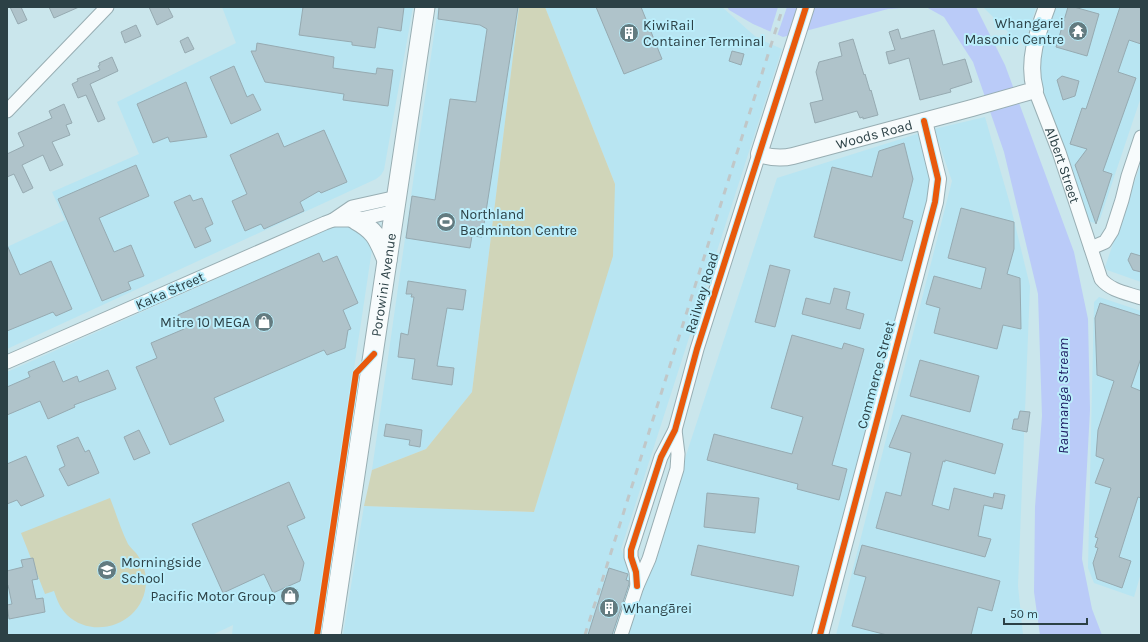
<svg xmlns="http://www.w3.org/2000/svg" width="1148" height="642" viewBox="0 0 1148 642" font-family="Karla,sans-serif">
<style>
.built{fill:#b8e5f2}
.green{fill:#d0d5b9}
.water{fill:#bacbf8}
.pier{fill:#cae6ec}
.building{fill:#afc3ca;stroke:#96aab1}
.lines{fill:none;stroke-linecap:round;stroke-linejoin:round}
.minor-casing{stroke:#98aeb3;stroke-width:15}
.tertiary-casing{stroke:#98aeb3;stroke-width:18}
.secondary-casing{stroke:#98aeb3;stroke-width:21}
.minor{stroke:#f7fbfc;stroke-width:13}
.tertiary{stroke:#f7fbfc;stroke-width:16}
.secondary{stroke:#f7fbfc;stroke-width:19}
.rail{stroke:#c0c7c8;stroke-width:3;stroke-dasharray:7 7;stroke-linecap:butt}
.cycleway-casing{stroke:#bbeefb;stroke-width:8}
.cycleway{stroke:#e8590c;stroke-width:6}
.labels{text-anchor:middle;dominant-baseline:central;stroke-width:4;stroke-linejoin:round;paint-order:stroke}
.poi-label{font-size:14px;fill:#2c4146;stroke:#bbeefb;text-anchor:start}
.street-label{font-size:14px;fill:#2c4146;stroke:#bbeefb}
.water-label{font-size:15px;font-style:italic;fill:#1e1d63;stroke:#bbeefb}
</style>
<rect width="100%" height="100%" fill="#cae6ec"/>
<path class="built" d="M222,7h191l-29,163 -3,5 -5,4 -369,170v-102l58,-27 -13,-28 87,-38 -22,-52 119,-59z
M438,7h81l-47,385 -46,57 -54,21z
M545,7h177l35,31 25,11 -161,500 13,30 -21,56h-270l21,-129 170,6 13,-43 68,-285z
M983,7h53l-9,30 -10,4z
M1053,7h88v90l-41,122 -5,4 -7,-2 -36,-95 -16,-68z
M985,117l25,87 20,82 -12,300 5,49h-187l116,-454 -18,-52z
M920,133l18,51 -124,451h-187l150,-457z
M1141,163v119l-34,-12 -2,-3z
M349,220l25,16 -60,399h-82l1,-10 -21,10h-205v-263z
M1099,297l42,14v262l-7,24 -40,-14 -6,-15 6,-266z"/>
<path class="green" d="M519,7h26l70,177 -2,72 -79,256 -170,-6 8,-36 54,-21 46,-57z
M110,498c6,15 11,32 18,46 2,3 5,6 8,9 6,8 10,18 10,28 0,41 -50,61 -79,34 -7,-7 -10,-15 -13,-24l-9,3 -24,-61z"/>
<path class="water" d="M727,7h190l-29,2 -105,28 -30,-13 -24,-14z
M926,7h50l29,58 69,187 14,67 2,91 -8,149 10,50 10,26h-62l-6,-43 1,-85 7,-91 -4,-122 -34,-142 -31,-90 -29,-45z"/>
<path class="pier" d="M778,7h9l-10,29 -7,-3z"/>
<path class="building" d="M10,7h11l6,13 -9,4z
M49,7h30l-25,11z
M149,7h19l5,10 -16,8z
M303,7h101l-3,24 -23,-4 -3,21 -23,-3v-3l-53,-7z
M439,7h79l-36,230 -10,-1 -2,12 -64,-10 6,-42 23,4 15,-101 26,3 11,-73 -7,-4 -42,-6z
M596,7h45l21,52 -38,15z
M1068,7h6l25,7 -12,42 -31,-9z
M1120,7h21v37l-12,-4 -11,32 18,6 -33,93 9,3 -16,50 -21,-59 12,-16 -17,-5 12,-36 4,1z
M136,25l5,11 -16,7 -4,-11z
M898,29l3,10 33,-9 9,35 22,-6 7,23 -22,7 1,3 -31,8 -11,-42 -20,6 -3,-12 9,-2 -6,-18z
M188,37l6,12 -9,4 -5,-12z
M853,39l11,36 1,-1 5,17 1,-1 7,25 -15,4v-2l-3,1 -3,-7 -42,12 -5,-20 13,-3 -7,-28 3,-10 23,-6 -3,-13z
M257,43l77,14 -1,11 43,6 1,-6 16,2 -5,36 -45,-6 1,-6 -79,-12 -14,-31h5z
M732,51l12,3 -3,11 -12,-4z
M112,57l6,14 -28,13 15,35 -7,3 -12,-27 -8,3 -6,-14 6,-3 -1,-2 23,-9 -2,-4 2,-1 -1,-2z
M234,66l13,31 6,-3 8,16 -30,14 -21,-47z
M1062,76l17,5 -4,15 -12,4 -6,-20z
M186,82l21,55 -37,5 -2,-5 -15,6 -16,-39z
M64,104l8,19 -6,2 4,10 -18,7 11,23 -13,6 -7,-16 -21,10 11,23 -10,5 -9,-19 -7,3v-23l17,-8 -6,-13 34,-15 -3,-7z
M324,130l23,52 -26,11 -2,-2 -19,11 4,9 -40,18 -3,-5 -16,7 -13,-30 15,-7 -17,-39 48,-22 6,14z
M904,143l9,36 -10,39 10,3 -11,40 -88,-24 18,-70 40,10 7,-26z
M136,165l13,31 -50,22 15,34 17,-7 13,31 -16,6 3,7 -29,12 -44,-102z
M190,195l3,6 9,-3 11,26 -8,4 6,13 -16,7 -21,-46z
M961,208l53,14v27l-7,25 13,4 1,51 -18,-4 -6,24 -63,-16 6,-25 -14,-4 8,-28 47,13 5,-21 -38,-10z
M7,245l13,30 31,-14 21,48 -16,7 -3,-4 -46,19z
M319,253l4,9 14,-6 21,47 -15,7 8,19 -3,1 -3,18 -18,7 -3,-5 -110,48 10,23 -54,24 -34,-78 21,-9 -6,-15 33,-14 -6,-14z
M1131,253l10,3v16l-8,-2 -5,-10z
M770,265l20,5 -15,57 -20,-5z
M408,281l58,9 -3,20 -16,-2 -10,58 17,2 -2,17 -40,-6 3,-20 -17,-2 3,-24 7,2 6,-38h-3l1,-3h-6z
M834,288l16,4 -4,17 18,5 -4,15 -58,-15 4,-16 24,6z
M1100,303l41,13v42l-10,29 10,4v107l-3,-1 -19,60 12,4 -9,27 -25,-9 -4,-16 5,-15 -3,-1 3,-9 -3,-1 16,-49 -16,-5 9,-24 -8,-3 2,-26 16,-49 -17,-6 -2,-57z
M792,335l50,14 2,-6 20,6 -32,116 15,4 -8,31 -42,-11 1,-5 -91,-24 7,-26 78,20 11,-37 -32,-9z
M920,360l59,16 -9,36 -60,-16z
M54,361l9,21 14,-6 2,6 29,-12 8,19 -42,16 1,2 -27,12 -8,-18 -33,14v-28l23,-10 -2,-5z
M1020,411l10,1 -3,20 -15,-3 2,-10h4z
M902,415l101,29 -8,30 -50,-14v2l-2,-1 -11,44 17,5 5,-22 39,10 1,-5 11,2 -3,14 -18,-4 -6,31 13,3 -6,18 -109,-29 10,-36 15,4 10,-43 -22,-6z
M386,424l36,6 -2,17 -11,-2 1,-5 -26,-4z
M139,430l11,23 -16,7 -10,-23z
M78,437l7,15 4,-2 10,23 -31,13 -9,-17 6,-3 -8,-20z
M26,456l18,40 -23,10 -4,-6 -10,4v-40z
M289,482l16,36 -18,8 17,37 -4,18 -27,12 -9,-19 -41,19 -31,-69z
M707,493l52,5 -4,35 -51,-6z
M698,545l101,21 -6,30 -102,-21z
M862,545l138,36 -8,30 -14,-4 -7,28h-84l-35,-9 14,-49 -12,-3z
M33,558l5,21 -6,1 4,19 7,-1 2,14 -36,7 -2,-14 5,-1 -4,-19h-1v-14l16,-4 -2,-7z
M609,568l19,6 -2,6 3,1v3l-17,51h-24z"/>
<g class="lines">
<defs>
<g id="minor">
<path id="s1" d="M1035,90l24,62 42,127c10,12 26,14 40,19"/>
<path d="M7,111l100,-104"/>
<path d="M333,220l19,-13 45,-10"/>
<path d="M1091,248l14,-6 7,-11 10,-31 6,-24 13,-39"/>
<path d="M7,362l318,-139 8,-3h23l39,-9"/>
<path d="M637,586l-1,-14 -5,-15v-7l30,-93 14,-27 22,-81 62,-195"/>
<path d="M621,635l16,-49 12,-27 28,-90 1,-15 -3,-24"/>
</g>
<g id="tertiary">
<path id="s2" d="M806,7l-47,147c12,4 22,5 34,2l179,-48 63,-18c-8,-29 2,-56 12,-83"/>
<path d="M820,635l115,-433 3,-23 -14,-58"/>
</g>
<g id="secondary">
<path d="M356,220c20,11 22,19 31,40"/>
<path id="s3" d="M331,635l94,-628"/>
</g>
</defs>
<use href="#minor" class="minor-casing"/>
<use href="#tertiary" class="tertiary-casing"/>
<use href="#secondary" class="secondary-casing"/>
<use href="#minor" class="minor"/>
<use href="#tertiary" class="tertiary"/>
<use href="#secondary" class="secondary"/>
<path class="rail" d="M585,635l198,-628"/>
<defs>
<path id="cycleway" d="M637,586l-1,-14 -5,-15v-7l30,-93 14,-27 22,-81 109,-342
M317,635l39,-262 18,-19
M820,635l115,-433 3,-23 -14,-58"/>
</defs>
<use href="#cycleway" class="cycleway-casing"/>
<use href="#cycleway" class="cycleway"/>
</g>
<defs>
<symbol id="temple-disc" viewBox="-11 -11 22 22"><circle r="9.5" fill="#637b80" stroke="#bbeefb"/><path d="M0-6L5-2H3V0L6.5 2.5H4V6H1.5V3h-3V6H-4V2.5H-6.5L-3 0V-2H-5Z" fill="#fff"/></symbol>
<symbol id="building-disc" viewBox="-11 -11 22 22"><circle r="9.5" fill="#637b80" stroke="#bbeefb"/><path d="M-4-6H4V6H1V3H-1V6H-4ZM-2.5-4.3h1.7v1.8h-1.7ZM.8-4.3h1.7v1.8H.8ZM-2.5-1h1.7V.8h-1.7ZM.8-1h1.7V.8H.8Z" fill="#fff"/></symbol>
<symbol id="stadium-disc" viewBox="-11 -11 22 22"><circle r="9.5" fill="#637b80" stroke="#bbeefb"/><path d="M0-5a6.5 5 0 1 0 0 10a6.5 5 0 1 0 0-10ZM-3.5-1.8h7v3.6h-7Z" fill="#fff"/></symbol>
<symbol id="shop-disc" viewBox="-11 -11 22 22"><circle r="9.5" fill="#637b80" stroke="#bbeefb"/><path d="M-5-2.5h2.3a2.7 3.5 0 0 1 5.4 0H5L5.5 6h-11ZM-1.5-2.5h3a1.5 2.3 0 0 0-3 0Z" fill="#fff"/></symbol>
<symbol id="school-disc" viewBox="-11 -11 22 22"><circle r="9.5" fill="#637b80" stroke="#bbeefb"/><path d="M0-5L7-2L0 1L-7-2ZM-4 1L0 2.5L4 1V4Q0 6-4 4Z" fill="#fff"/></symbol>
</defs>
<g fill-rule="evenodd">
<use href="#temple-disc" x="1067" y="20" width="22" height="22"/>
<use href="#building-disc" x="618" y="22" width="22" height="22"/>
<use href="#stadium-disc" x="435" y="211" width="22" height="22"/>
<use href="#shop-disc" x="253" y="311" width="22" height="22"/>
<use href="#school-disc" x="96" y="559" width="22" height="22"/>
<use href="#shop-disc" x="279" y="585" width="22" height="22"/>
<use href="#building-disc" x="598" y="597" width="22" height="22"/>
</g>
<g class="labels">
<g class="poi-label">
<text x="1064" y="23" text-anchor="end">Whangarei<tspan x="1064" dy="16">Masonic Centre</tspan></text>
<text x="643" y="25">KiwiRail<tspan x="643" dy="16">Container Terminal</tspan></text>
<text x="460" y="214">Northland<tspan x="460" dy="16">Badminton Centre</tspan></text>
<text x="250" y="322" text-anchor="end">Mitre 10 MEGA</text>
<text x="121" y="562">Morningside<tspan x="121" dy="16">School</tspan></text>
<text x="276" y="596" text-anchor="end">Pacific Motor Group</text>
<text x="623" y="608">Whangārei</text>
</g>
<g class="street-label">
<text stroke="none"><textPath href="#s2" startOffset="273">Woods Road</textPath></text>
<text stroke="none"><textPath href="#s1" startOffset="80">Albert Street</textPath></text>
<text stroke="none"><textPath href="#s3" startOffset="354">Porowini Avenue</textPath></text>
<text transform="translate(170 291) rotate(-24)">Kaka Street</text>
<text transform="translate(702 293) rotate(-73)">Railway Road</text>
<text transform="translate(876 375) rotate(-75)">Commerce Street</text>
</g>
<g class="water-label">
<text transform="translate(1063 396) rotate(-90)">Raumanga Stream</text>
</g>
</g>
<rect width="1148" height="642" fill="none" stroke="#2c4146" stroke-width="16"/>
<path d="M1004 618v6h83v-6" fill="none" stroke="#2c4146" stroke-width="2"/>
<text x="1010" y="618" font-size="12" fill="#2c4146" stroke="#bbeefb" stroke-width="3" paint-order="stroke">50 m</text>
</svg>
